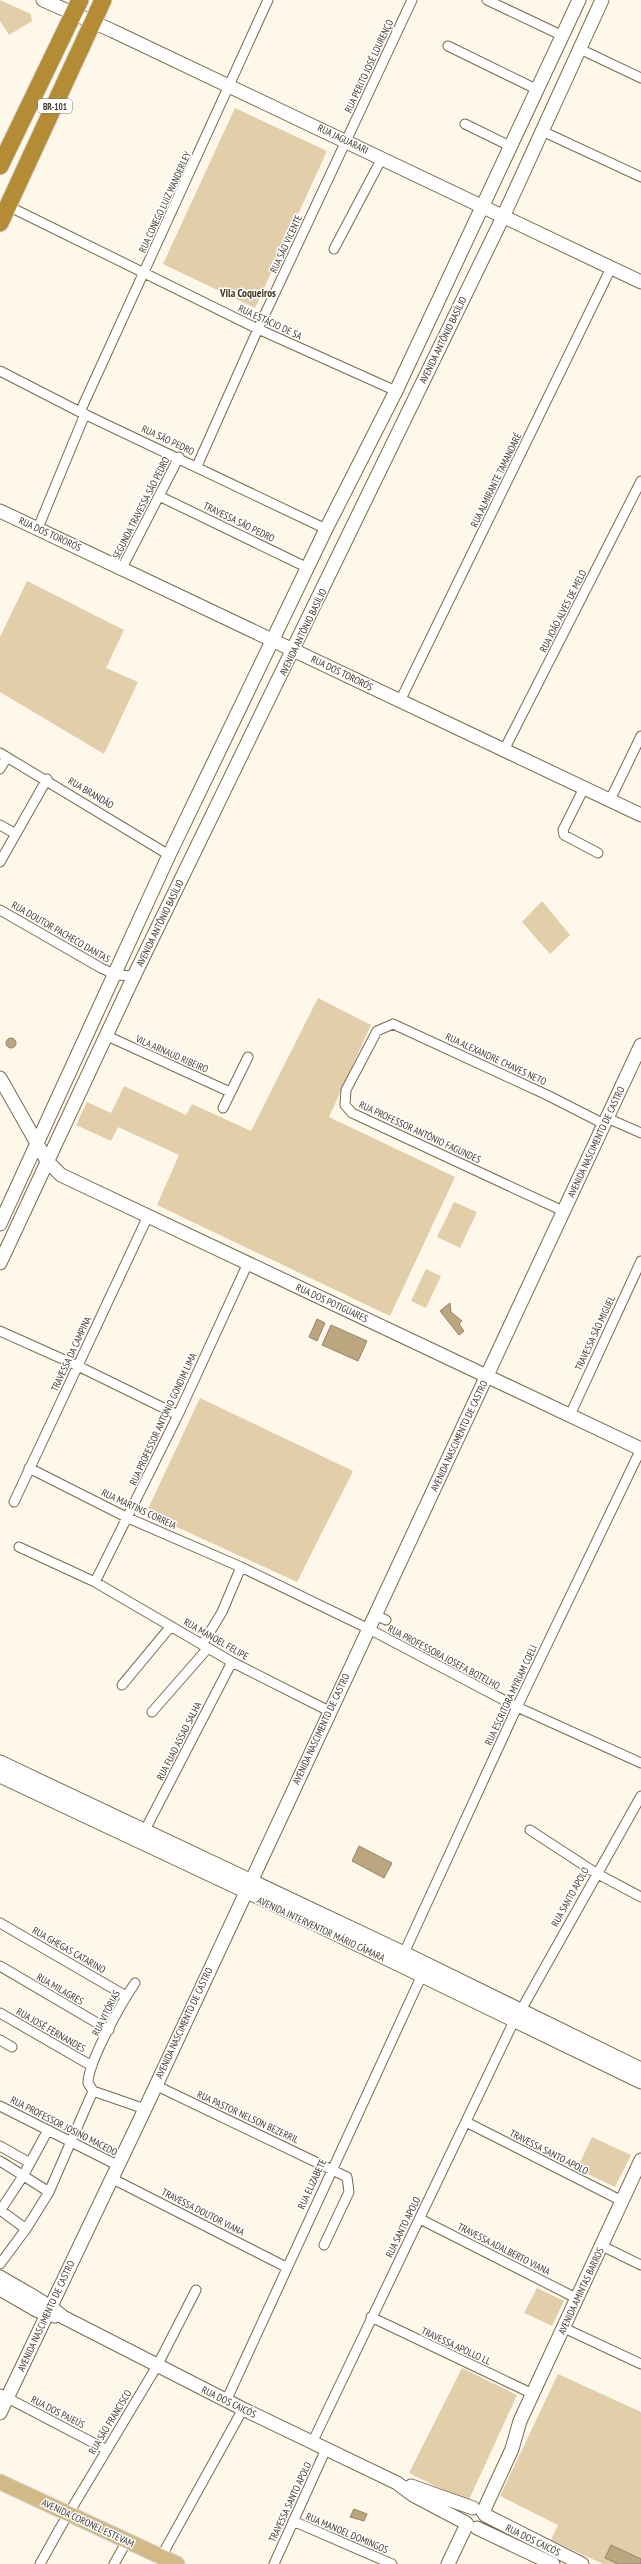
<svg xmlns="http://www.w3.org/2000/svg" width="641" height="2564" viewBox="0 0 641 2564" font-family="'PT Sans Narrow',sans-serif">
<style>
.green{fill:#e2cea9}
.water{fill:#bba67f;stroke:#968667}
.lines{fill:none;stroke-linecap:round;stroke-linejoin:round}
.street-casing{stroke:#796a4e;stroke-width:11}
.secondary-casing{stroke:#796a4e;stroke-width:15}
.primary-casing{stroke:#d9d8d5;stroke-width:17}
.highway-casing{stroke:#d9d8d5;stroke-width:19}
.street{stroke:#fff;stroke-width:9}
.secondary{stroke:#fff;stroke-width:13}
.primary{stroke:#d2ba86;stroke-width:15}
.highway{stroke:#b48c35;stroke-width:17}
.labels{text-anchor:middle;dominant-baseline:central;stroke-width:3;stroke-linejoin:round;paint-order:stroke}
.shield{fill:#fff;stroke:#7a756d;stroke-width:1}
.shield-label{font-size:9px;font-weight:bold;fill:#413a2e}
.street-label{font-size:10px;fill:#413a2e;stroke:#fff}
.neighbourhood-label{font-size:11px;font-weight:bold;fill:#413419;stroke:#fff}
</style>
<rect width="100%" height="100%" fill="#fef8eb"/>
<path class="green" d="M0,0l31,14 1,7 -23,14 -9,-14z
M235,108l92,43 -72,157 -92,-44z
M27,581l97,49 -18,38 32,14 -34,72 -104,-62v-55z
M542,901l28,34 -20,19 -28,-32z
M318,998l53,27 -42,92 126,60 -65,139 -233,-111 22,-50 -61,-28 -7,14 -35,-16 11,-23 24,11 13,-27 62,29 6,-11 59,27z
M454,1202l23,10 -17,36 -23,-11z
M426,1269l15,7 -15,32 -15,-7z
M200,1398l153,73 -56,111 -151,-69z
M592,2137l39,18 -16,32 -38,-18z
M537,2288l27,13 -12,25 -28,-13z
M462,2368l55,27 -49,107 -59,-29z
M558,2374l83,38v152h-38l-52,-24 7,-15 -58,-29z"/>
<path class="water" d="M6 1043a5 5 0 1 1 10 0a5 5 0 1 1-10 0Z
M450,1303l1,9 11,9 -3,3 5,7 -5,4 -19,-24z
M317,1319l8,4 -8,18 -8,-4z
M331,1325l36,16 -9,20 -36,-16z
M359,1846l33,17 -8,15 -32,-17z
M354,2509l13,5 -3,7 -14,-4z
M611,2545l30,14v5h-23l-13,-6z"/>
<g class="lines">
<defs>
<path id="street" d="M487,0l76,36
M448,46l90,44
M580,49l61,29
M465,124l47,23
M542,131l99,46
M8,206l250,123 138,62
M334,249l48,-91
M0,371l80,41 246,117
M80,412l188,-412
M197,466l61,-137 154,-329
M159,496l149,72
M38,528l47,-114
M122,568l57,-111
M400,701l211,-433
M504,750l137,-269
M0,753l169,102
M0,769l7,-12
M584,788l-21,42 1,5 34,18
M610,800l31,-64
M0,825l16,9
M0,862l47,-83
M0,910l101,58 15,7 18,1
M105,1035l125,57
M223,1108l25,-51
M607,1118l34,15
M563,1211l-211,-98 -7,-8 1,-15 31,-59 16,-7 154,71 57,29
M0,1331l78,35 100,49
M570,1415l71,-154
M29,1468l99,50 113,49 128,62 148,78 124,56
M14,1502l134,-286
M19,1547l76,35 137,80 97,49
M95,1582l83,-167 70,-152
M375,1615l11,5
M202,1645l20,-33 19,-45
M122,1685l49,-59
M152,1712l56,-64
M145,1830l87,-168
M530,1830l66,43 45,24
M0,1923l126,73
M404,1953l113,-246 124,-258
M0,1966l109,64
M135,1983c-13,19 -47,79 -47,100l5,8 52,18
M521,2010l120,-214
M0,2013l92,53
M0,2040l12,7
M155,2085l192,92 2,15 -25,53
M0,2106l117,59
M466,2122l156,79
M0,2146l30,17
M0,2161l49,31
M111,2178l175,89
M0,2210l26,19
M0,2211l23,-35 25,-46
M420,2219l158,80
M602,2246l39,19
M0,2264l26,-35 23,-37 44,-101
M371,2317l162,77
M564,2328l77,36
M0,2394l107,56
M226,2401l195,-424
M312,2443l202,-422
M293,2521l99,43
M161,2557l82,-148
M40,2564l20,-36 97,-162 39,-76
M114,2564l13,-23
M274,2564l52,-115"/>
<path id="secondary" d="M43,0l70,31 528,251
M0,511l641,304
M0,1078l47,83 14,14 580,274
M0,1224l169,-369 157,-326 70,-138 183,-391
M0,1263l134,-287 369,-759 99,-217
M0,1762l404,191 237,116
M0,1776l313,147 328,159
M0,2277c21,13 45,24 63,40l180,92 154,74 16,12 53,28
M0,2289l36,21 19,6
M0,2413l145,-304 496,-1064
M411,2486l62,22
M483,2512l29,-63 8,-28 121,-261
M485,2515l97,49
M477,2528l76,36
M448,2564l19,-40"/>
<path id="primary" d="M0,2482l177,82"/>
<path id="highway" d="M0,166l80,-166
M0,223l103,-223"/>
</defs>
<use href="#street" class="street-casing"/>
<use href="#secondary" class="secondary-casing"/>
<use href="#primary" class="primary-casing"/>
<use href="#highway" class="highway-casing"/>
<use href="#street" class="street"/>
<use href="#secondary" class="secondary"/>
<use href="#primary" class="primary"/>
<use href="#highway" class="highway"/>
</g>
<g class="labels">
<rect class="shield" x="38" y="99" width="34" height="14" rx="3"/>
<g class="shield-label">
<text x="55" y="106">BR-101</text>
</g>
<g class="street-label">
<text transform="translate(369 66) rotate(-65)">RUA PERITO JOSÉ LOURENÇO</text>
<text transform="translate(343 139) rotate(26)">RUA JAGUARARI</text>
<text transform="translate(165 202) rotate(-65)">RUA CONEGO LUIZ WANDERLEY</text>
<text transform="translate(286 244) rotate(-65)">RUA SÃO VICENTE</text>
<text transform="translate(270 322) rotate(25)">RUA ESTÁCIO DE SA</text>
<text transform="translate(443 340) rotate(-64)">AVENIDA ANTÔNIO BASÍLIO</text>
<text transform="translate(168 440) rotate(25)">RUA SÃO PEDRO</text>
<text transform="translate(496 480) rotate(-64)">RUA ALMIRANTE TAMANDARÉ</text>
<text transform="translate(141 508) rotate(-63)">SEGUNDA TRAVESSA SÃO PEDRO</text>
<text transform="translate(239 522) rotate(26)">TRAVESSA SÃO PEDRO</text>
<text transform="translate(50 534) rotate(25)">RUA DOS TORORÓS</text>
<text transform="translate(563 611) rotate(-63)">RUA JOÃO ALVES DE MELO</text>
<text transform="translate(303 632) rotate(-64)">AVENIDA ANTÔNIO BASÍLIO</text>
<text transform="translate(342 673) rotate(26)">RUA DOS TORORÓS</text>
<text transform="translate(91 793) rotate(31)">RUA BRANDÂO</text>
<text transform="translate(160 923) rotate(-64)">AVENIDA ANTÔNIO BASÍLIO</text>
<text transform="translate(61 932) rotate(30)">RUA DOUTOR PACHECO DANTAS</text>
<text transform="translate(172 1054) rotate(24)">VILA ARNAUD RIBEIRO</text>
<text transform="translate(496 1059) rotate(25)">RUA ALEXANDRE CHAVES NETO</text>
<text transform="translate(420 1132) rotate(25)">RUA PROFESSOR ANTÔNIO FAGUNDES</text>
<text transform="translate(596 1142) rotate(-65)">AVENIDA NASCIMENTO DE CASTRO</text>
<text transform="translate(332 1303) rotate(25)">RUA DOS POTIGUARES</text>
<text transform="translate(595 1333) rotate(-65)">TRAVESSA SÃO MIGUEL</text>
<text transform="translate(71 1354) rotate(-65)">TRAVESSA DA CAMPINA</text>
<text transform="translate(163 1419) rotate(-65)">RUA PROFESSOR ANTONIO GONDIM LIMA</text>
<text transform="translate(459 1436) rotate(-65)">AVENIDA NASCIMENTO DE CASTRO</text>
<text transform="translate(139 1509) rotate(25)">RUA MARTINS CORREIA</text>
<text transform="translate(216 1639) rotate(30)">RUA MANOEL FELIPE</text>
<text transform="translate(444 1657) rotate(28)">RUA PROFESSORA JOSEFA BOTELHO</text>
<text transform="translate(511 1695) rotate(-65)">RUA ESCRITORA MYRIAM COELI</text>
<text transform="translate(321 1729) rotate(-65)">AVENIDA NASCIMENTO DE CASTRO</text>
<text transform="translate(179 1741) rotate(-63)">RUA FUAD ASSAD SALHA</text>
<text transform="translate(570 1897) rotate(-61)">RUA SANTO APOLO</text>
<text transform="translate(321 1929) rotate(25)">AVENIDA INTERVENTOR MÁRIO CÂMARA</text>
<text transform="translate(69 1950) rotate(30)">RUA GHEGAS CATARINO</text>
<text transform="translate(60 1989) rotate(30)">RUA MILAGRES</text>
<text transform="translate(106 2013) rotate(-63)">RUA VITÓRIAS</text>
<text transform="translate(184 2023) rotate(-65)">AVENIDA NASCIMENTO DE CASTRO</text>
<text transform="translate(51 2030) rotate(30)">RUA JOSÉ FERNANDES</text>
<text transform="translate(248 2117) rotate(25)">RUA PASTOR NELSON BEZERRIL</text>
<text transform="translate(64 2126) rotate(27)">RUA PROFESSOR JOSINO MACEDO</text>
<text transform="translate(549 2152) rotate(27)">TRAVESSA SANTO APOLO</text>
<text transform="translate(312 2184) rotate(-65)">RUA ELIZABETE</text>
<text transform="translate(203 2212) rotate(27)">TRAVESSA DOUTOR VIANA</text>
<text transform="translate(403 2227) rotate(-64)">RUA SANTO APOLO</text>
<text transform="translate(504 2249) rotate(27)">TRAVESSA ADALBERTO VIANA</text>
<text transform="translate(581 2291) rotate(-65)">AVENIDA AMINTAS BARROS</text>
<text transform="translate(46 2316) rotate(-65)">AVENIDA NASCIMENTO DE CASTRO</text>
<text transform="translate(456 2346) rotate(25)">TRAVESSA APOLLO LL</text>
<text transform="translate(229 2402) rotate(26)">RUA DOS CAICÓS</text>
<text transform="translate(58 2412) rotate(27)">RUA DOS PAJEÚS</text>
<text transform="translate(110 2422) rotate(-59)">RUA SÃO FRANCISCO</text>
<text transform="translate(290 2502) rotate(-65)">TRAVESSA SANTO APOLO</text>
<text transform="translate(88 2523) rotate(25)">AVENIDA CORONEL ESTEVAM</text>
<text transform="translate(347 2533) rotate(23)">RUA MANOEL DOMINGOS</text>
<text transform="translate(533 2540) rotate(26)">RUA DOS CAICÓS</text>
</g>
<g class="neighbourhood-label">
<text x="248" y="293">Vila Coqueiros</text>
</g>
</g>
</svg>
